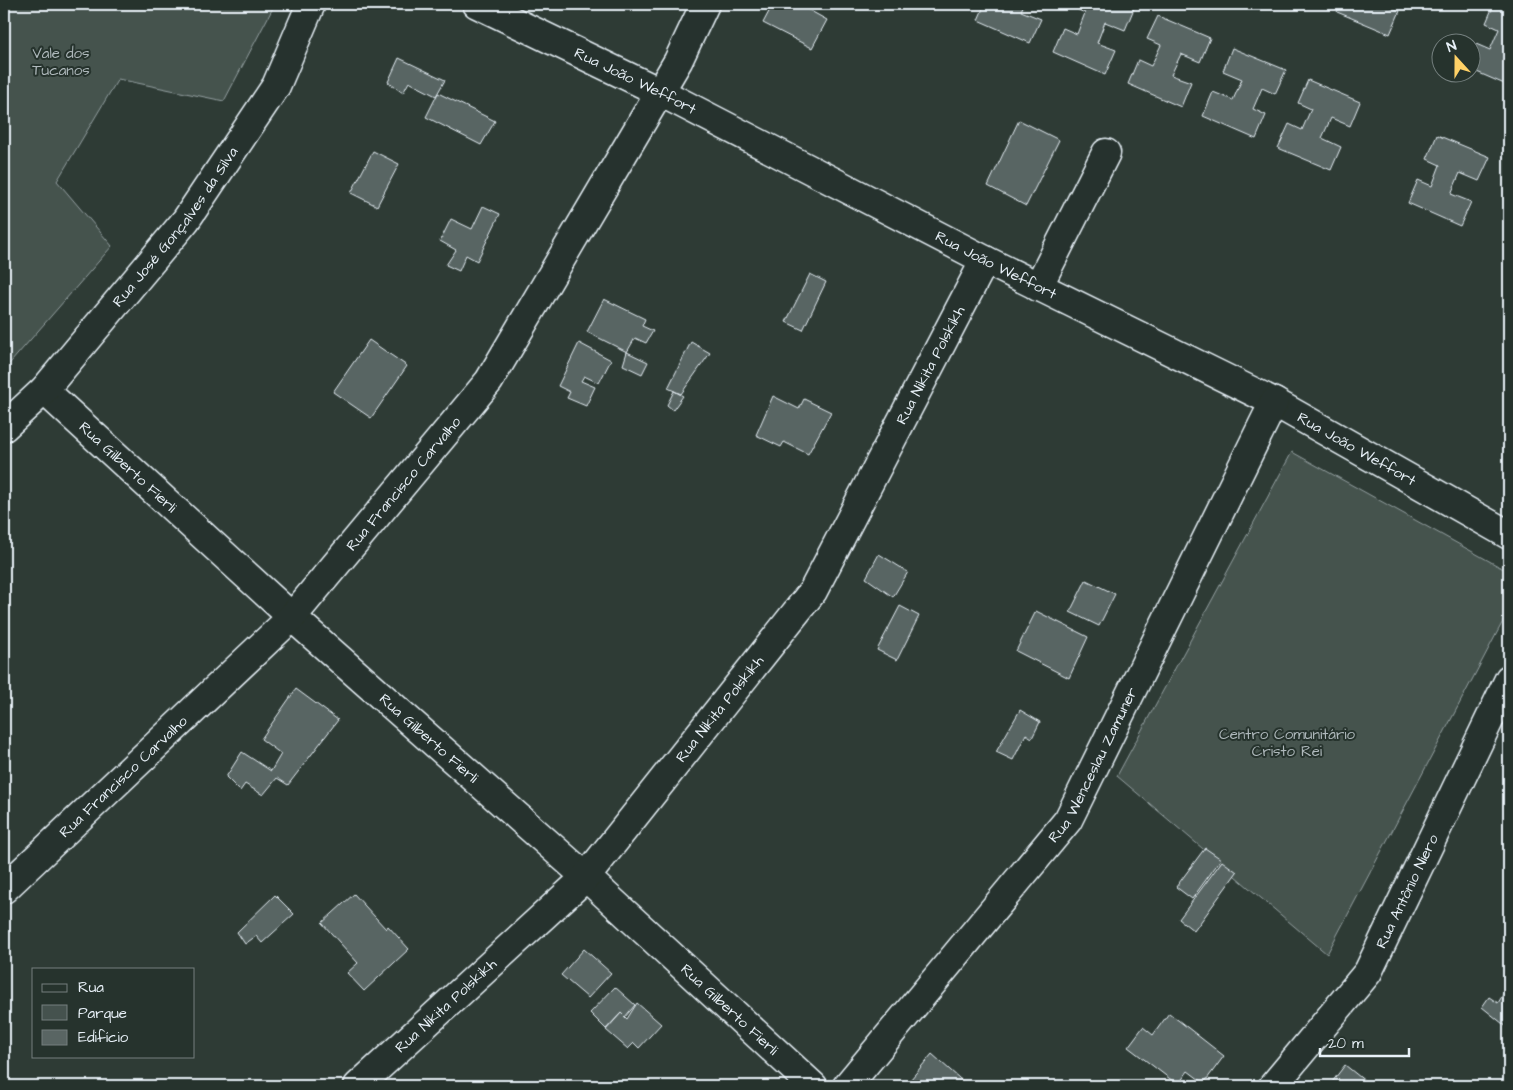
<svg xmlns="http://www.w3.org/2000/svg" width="1513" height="1090" viewBox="0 0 1513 1090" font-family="'Architects Daughter',sans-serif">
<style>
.green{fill:#45524e;stroke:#96a2a3}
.building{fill:#596563;stroke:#e8f1f8}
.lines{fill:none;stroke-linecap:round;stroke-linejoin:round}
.minor-casing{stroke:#e8f1f8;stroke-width:31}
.minor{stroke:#26332d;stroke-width:28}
.labels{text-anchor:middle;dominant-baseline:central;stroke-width:4;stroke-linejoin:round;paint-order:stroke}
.park-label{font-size:15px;fill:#afb9bc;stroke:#26332d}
.street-label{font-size:15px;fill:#e8f1f8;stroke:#26332d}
</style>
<rect width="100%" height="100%" fill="#2e3b35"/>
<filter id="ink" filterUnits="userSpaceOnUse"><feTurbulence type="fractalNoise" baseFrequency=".02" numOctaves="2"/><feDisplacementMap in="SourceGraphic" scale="10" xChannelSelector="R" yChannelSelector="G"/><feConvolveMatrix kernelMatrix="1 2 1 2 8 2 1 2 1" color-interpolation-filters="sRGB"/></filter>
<g filter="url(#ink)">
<path class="green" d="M4,4h271l-51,97 -106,-22 -61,102 55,65 -108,124z
M1292,452l217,120v38l-182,344 -210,-178z"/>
<path class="building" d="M773,4h25l29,16 -15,28 -49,-25z
M985,4h39l-3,7 20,8 -11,24 -52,-23z
M1073,4h56l6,2 -10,24 -20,-8 -8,21 19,7 -11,25 -52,-23 10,-24 14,6 8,-21 -13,-6z
M1341,4h43l16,7 -10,23 -53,-22z
M1494,4l15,1v81l-39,-17v-12l6,-13 14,6 9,-21 -13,-6z
M1158,16l52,22 -10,24 -19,-8 -10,21 20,7 -10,25 -53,-23 10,-24 13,6 10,-21 -14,-6z
M1232,48l54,22 -11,24 -13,-6 -9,21 13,6 -10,24 -53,-23 10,-24 20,8 9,-21 -19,-8z
M399,58l46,22 -9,16 -27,-14 -6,11 -15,-11z
M1308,80l52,22 -10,24 -19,-8 -9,20 19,9 -10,23 -53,-22 11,-24 13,6 9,-21 -13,-6z
M438,93l57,28 -14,24 -55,-28z
M1019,120l40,20 -33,66 -38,-20z
M1437,135l53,22 -11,24 -19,-8 -9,21 20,8 -11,24 -52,-23 10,-23 14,6 8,-21 -13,-6z
M373,151l26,13 -22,42 -26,-13z
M483,206l17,8 -23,47 -11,-6 -7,16 -13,-6 10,-15 -16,-9 11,-22 21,10z
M810,274l16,8 -23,48 -17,-8z
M604,299l41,20 -3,7 11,5 -7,12 -11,-5 -8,14 -40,-20z
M369,340l38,26 -36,52 -38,-26z
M691,342l19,11 -29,41 -13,-6z
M579,343l32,17 -12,23 -15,-7 -3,5 14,6 -9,19 -19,-8 3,-6 -12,-6z
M627,352l21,10 -6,12 -19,-9z
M674,391l9,5 -10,14 -6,-5z
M773,396l26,13 5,-10 27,13 -23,42 -24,-12 -3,5 -25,-12z
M879,554l29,18 -15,25 -27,-19z
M1086,580l29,14 -16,32 -29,-14z
M900,606l19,10 -22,44 -20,-10z
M1036,611l52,26 -19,41 -53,-27z
M296,689l42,31 -50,65 -11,-7 -14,17 -18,-11 -5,7 -14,-14 16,-25 29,19 10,-17 -20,-15z
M1020,710l20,12 -8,16 -6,-4 -13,26 -17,-8z
M1205,848l16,11 -29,40 -16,-12z
M1222,861l15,11 -43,59 -15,-12z
M354,894l32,35 2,-3 21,23 -45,42 -17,-18 11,-10 -36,-40z
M275,895l19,19 -32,29 -6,-7 -11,8 -8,-12z
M584,949l27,24 -23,25 -27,-23z
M1509,985v42l-1,1 -26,-21 7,-10 9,6z
M615,987l20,18 -10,12 -4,-4 -15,16 -16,-16z
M637,1003l24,21 -22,24 -5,-5 -6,6 -22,-19 15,-17 6,6z
M1169,1013l55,43 -20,27 -16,-12 -10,14 -50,-38 15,-20 10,8z
M932,1054l36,32h-63z
M1345,1065l26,21h-42z"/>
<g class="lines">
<defs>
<g id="minor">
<path id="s1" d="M477,4l183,88 325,168 289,142 235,133"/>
<path d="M1038,287l68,-134"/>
<path id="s2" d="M44,390l248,227 294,260 227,209"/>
<path id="s3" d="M4,427l40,-37 142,-170 90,-134 35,-82"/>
<path id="s4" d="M4,889l288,-272 197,-236 189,-320 27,-57"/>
<path id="s5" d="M358,1086l228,-209 227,-286 172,-331"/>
<path id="s6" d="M847,1086l221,-266 206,-418"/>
<path id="s7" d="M1273,1086l95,-114 141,-293"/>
</g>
</defs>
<use href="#minor" class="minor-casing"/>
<use href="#minor" class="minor"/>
</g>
</g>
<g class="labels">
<g class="park-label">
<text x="61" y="53">Vale dos<tspan x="61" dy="17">Tucanos</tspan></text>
<text x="1287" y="734">Centro Comunitário<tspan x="1287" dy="17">Cristo Rei</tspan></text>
</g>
<g class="street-label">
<text stroke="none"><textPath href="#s1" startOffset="176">Rua João Weffort</textPath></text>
<text stroke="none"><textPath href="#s3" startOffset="264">Rua José Gonçalves da Silva</textPath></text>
<text stroke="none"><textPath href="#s1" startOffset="581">Rua João Weffort</textPath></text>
<text stroke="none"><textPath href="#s5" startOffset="929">Rua Nikita Polskikh</textPath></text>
<text stroke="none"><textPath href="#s1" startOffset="986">Rua João Weffort</textPath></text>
<text stroke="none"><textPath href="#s2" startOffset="114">Rua Gilberto Fierli</textPath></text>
<text stroke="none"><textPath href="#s4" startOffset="570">Rua Francisco Carvalho</textPath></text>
<text stroke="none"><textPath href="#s5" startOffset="524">Rua Nikita Polskikh</textPath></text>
<text stroke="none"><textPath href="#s2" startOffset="519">Rua Gilberto Fierli</textPath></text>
<text stroke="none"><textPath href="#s6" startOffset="406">Rua Wenceslau Zamuner</textPath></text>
<text stroke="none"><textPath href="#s4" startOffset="164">Rua Francisco Carvalho</textPath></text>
<text stroke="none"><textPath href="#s7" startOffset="238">Rua Antônio Niero</textPath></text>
<text stroke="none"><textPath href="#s5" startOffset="119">Rua Nikita Polskikh</textPath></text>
<text stroke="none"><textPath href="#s2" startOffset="924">Rua Gilberto Fierli</textPath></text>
</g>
</g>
<rect width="1513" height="1090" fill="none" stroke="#26332d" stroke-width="20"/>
<rect x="10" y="10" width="1493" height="1070" fill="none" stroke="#e8f1f8" stroke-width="2" filter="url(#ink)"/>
<rect x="32" y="968" width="162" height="90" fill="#26332d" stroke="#747f7e"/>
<rect x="42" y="984" width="25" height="8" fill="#26332d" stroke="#747f7e"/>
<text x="78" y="992" font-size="15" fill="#e8f1f8">Rua</text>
<rect x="42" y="1005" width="25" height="15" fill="#45524e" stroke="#747f7e"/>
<text x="78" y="1018" font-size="15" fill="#e8f1f8">Parque</text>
<rect x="42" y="1030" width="25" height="15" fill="#596563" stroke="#747f7e"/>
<text x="78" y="1042" font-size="15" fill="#e8f1f8">Edifício</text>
<g transform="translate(1456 58) rotate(339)"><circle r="24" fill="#26332d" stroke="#747f7e"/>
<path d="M0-4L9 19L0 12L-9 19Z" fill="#ffd166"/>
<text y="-8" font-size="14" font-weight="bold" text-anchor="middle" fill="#e8f1f8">N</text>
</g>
<path d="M1320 1048v8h89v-8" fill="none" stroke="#e8f1f8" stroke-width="2.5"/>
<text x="1328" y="1048" font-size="15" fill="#e8f1f8" stroke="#26332d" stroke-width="4" paint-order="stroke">20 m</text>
</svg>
